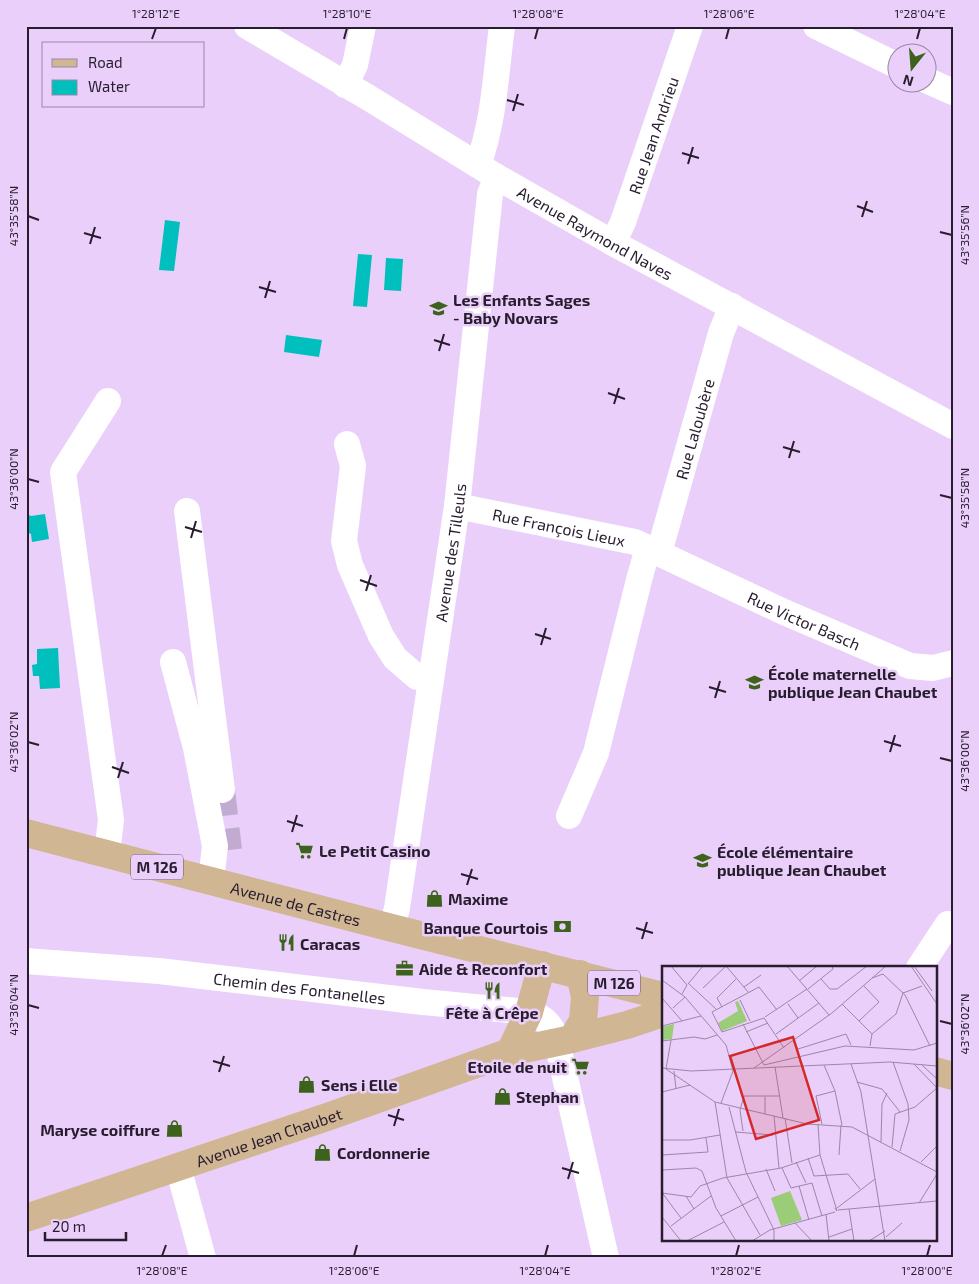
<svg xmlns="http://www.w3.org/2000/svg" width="979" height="1284" viewBox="0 0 979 1284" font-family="'Exo 2',sans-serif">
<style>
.water{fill:#00bfbc}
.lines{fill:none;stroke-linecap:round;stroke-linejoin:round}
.minor-tunnel{stroke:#c2abd1;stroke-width:26;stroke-dasharray:26 13;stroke-linecap:butt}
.minor{stroke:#fff;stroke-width:26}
.major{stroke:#d0b692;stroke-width:28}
.ticks{fill:none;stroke:#281c2f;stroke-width:2}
.labels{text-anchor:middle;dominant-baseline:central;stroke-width:5;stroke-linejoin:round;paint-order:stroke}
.shield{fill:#e9cff9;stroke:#62526c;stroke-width:1}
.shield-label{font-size:15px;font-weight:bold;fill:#281c2f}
.street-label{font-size:16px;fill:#281c2f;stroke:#e9cff9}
.poi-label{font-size:16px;font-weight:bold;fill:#281c2f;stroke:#e9cff9;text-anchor:start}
.inset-road{fill:none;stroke:#9c87a8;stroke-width:1}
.view{fill:#d62828;fill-opacity:0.15;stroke:#d62828;stroke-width:2.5}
.inset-edge{fill:none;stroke:#281c2f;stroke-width:2.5}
.neatline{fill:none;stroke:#281c2f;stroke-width:2}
.ticks-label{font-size:12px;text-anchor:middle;fill:#281c2f}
</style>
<rect width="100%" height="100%" fill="#e9cff9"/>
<path class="water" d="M165,220l15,2 -6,49 -15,-1z
M358,254l14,1 -5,52 -14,-1z
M386,258l17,1 -2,32 -17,-1z
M286,335l36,5 -3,17 -35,-5z
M26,514l5,2 14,-2 4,25 -17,3 -1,-8 -5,-2z
M58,648l2,40 -20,1 -1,-13h-6l-1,-11 5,-1v-15z"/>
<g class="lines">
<path class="minor-tunnel" d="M222,790l7,60"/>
<g class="minor">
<path id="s1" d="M247,26l122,72 128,79 116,66 340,183"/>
<path d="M816,26l80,39"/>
<path d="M926,80l27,12"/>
<path d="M345,85l10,-20 8,-39"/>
<path d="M478,165c16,-43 18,-93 24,-139"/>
<path id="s2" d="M613,243l10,-21 67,-196"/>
<path d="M347,444l6,22 -9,75 6,24 31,71 14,22 22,19 13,2"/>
<path id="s3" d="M457,506l178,36 149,70 126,54 23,2 20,-5"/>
<path d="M187,511l35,279"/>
<path id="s4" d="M659,553l62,-220 11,-27"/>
<path d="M173,662l23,86 19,98 -4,35"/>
<path d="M569,816l27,-63 43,-173 9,-32"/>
<path d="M107,854l4,-34 -48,-348 45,-71"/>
<path id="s5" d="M392,928l5,-20 60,-402 33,-312 7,-17"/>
<path id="s6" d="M26,961l133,10 264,31 106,10c16,6 23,13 28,30l49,216"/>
<path d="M919,968l29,-44"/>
<path d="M178,1167l25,91"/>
</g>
<g class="major">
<path id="s7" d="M26,833l366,95 271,68"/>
<path d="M572,1039l11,-18 2,-24 -5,-23"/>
<path d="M510,1052l19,-40 13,-47"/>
<path d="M935,1071l18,5"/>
<path id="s8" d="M26,1218l304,-102 180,-64 62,-13 55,-14 36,-12"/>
</g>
</g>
<path class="ticks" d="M152,39l4,-11M344,39l3,-11M535,39l3,-11M726,39l3,-11M917,39l3,-11M507,100l17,5M513,111l5,-17M682,153l17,5M688,164l5,-17M857,206l16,6M28,216l11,4M862,217l5,-16M940,232l12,3M84,233l17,5M90,244l5,-17M259,287l17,5M265,298l5,-17M434,340l16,5M439,351l5,-17M608,393l17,6M614,404l5,-16M783,447l17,5M789,458l5,-17M28,479l11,3M940,495l12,3M185,527l17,5M191,538l5,-17M360,580l17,6M366,591l5,-16M535,634l16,5M541,645l5,-17M709,687l17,5M715,698l5,-17M884,741l17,5M28,742l11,3M890,752l5,-17M940,758l12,3M112,767l17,6M118,778l5,-16M287,821l16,5M292,832l5,-17M461,874l17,5M467,885l5,-16M636,928l17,5M642,939l5,-17M28,1005l11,3M940,1021l12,3M213,1061l17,5M219,1072l5,-16M388,1115l16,5M394,1126l5,-17M562,1168l17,5M568,1179l5,-17M162,1256l4,-11M354,1256l3,-11M545,1256l3,-11M736,1256l3,-11M927,1256l3,-11"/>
<defs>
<symbol id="school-bare" viewBox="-9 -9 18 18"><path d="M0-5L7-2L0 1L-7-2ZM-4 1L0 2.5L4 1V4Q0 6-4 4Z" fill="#3d621b" stroke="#e9cff9" stroke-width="2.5" paint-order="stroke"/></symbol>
<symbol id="supermarket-bare" viewBox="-9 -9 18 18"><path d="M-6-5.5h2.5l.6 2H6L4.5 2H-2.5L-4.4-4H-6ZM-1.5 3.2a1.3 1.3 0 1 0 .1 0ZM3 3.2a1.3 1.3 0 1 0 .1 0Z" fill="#3d621b" stroke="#e9cff9" stroke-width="2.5" paint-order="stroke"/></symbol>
<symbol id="shop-bare" viewBox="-9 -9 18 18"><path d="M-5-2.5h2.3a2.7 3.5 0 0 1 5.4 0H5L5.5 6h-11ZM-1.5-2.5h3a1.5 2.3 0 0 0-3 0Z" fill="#3d621b" stroke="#e9cff9" stroke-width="2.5" paint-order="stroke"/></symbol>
<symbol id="bank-bare" viewBox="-9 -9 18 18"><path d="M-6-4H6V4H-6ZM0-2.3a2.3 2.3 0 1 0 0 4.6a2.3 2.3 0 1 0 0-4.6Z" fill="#3d621b" stroke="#e9cff9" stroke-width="2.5" paint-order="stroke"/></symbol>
<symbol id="restaurant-bare" viewBox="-9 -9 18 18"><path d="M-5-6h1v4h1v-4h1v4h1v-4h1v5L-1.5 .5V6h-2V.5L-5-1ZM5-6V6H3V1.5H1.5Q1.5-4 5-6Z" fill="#3d621b" stroke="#e9cff9" stroke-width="2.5" paint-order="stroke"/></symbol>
<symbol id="office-bare" viewBox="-9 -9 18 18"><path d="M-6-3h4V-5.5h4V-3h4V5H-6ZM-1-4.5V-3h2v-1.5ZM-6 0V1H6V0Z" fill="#3d621b" stroke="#e9cff9" stroke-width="2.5" paint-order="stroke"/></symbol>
</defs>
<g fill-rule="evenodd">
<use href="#school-bare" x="426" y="296" width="25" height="25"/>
<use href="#school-bare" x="742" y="670" width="25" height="25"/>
<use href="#supermarket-bare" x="292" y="838" width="25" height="25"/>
<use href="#school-bare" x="690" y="848" width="25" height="25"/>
<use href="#shop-bare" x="422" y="886" width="25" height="25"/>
<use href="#bank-bare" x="550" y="914" width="25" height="25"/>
<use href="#restaurant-bare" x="274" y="930" width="25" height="25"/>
<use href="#office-bare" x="392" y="956" width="25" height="25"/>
<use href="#restaurant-bare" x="480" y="978" width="25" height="25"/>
<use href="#supermarket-bare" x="568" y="1054" width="25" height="25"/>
<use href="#shop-bare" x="294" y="1072" width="25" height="25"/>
<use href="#shop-bare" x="490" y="1084" width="25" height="25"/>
<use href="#shop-bare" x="162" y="1116" width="25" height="25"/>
<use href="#shop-bare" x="310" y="1140" width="25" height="25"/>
</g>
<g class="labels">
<g class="shield">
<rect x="131" y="854.5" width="52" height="25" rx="4"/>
<rect x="588" y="970.5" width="52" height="25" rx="4"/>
</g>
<g class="shield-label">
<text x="157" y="867">M 126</text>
<text x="614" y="983">M 126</text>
</g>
<g class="street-label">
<text stroke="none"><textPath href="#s2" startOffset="115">Rue Jean Andrieu</textPath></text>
<text stroke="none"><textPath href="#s1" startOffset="405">Avenue Raymond Naves</textPath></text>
<text stroke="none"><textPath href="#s4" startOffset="129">Rue Laloubère</textPath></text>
<text stroke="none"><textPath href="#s3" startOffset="104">Rue François Lieux</textPath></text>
<text stroke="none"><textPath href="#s5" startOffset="380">Avenue des Tilleuls</textPath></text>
<text stroke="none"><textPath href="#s3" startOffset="368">Rue Victor Basch</textPath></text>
<text stroke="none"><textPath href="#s7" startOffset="279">Avenue de Castres</textPath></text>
<text stroke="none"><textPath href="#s6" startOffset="275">Chemin des Fontanelles</textPath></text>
<text stroke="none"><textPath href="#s8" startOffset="256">Avenue Jean Chaubet</textPath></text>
</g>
<g class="poi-label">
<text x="453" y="299">Les Enfants Sages<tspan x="453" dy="18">- Baby Novars</tspan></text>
<text x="768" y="673">École maternelle<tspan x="768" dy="18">publique Jean Chaubet</tspan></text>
<text x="319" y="850">Le Petit Casino</text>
<text x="717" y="851">École élémentaire<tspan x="717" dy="18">publique Jean Chaubet</tspan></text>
<text x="448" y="898">Maxime</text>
<text x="548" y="927" text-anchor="end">Banque Courtois</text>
<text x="300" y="943">Caracas</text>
<text x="419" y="968">Aide &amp; Reconfort</text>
<text x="492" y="1012" text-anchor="middle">Fête à Crêpe</text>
<text x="567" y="1066" text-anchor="end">Etoile de nuit</text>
<text x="321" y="1084">Sens i Elle</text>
<text x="516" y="1096">Stephan</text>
<text x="160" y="1129" text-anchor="end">Maryse coiffure</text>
<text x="337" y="1152">Cordonnerie</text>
</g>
</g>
<g transform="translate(662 966)">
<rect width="275" height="275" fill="#e9cff9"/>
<path d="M76,35l9,20 -25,10 -4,-8 20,-12 -3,-9zM12,58l-2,15 -10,1v-13zM128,225l12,29 -21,6 -10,-28z" fill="#9bcc77"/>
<path class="inset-road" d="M9,0l16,19 -5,9M64,0l23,27M125,0l42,49M249,0l26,38M252,0l18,25M210,12l11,-4 22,21 25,51M159,13l9,10h7l30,-23M0,14l23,17 41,48 7,26 -12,32M137,15l18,-15M26,17l28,26M26,18l15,-18M82,21l17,-12M41,22l23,-22M146,23l25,-20 -1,-3M0,32l20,23M78,34l10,21M126,38l10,14M180,38l30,30M60,41l-5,-9 19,-19M11,42l12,-11M103,51l42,-28M102,52l20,30M197,55l20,-19 -15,-16M81,58l21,41 81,-19 69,4 23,-7M0,60l39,-10M60,66l-10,-20 47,-25 18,23M60,66l42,-14M84,66l22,-9M114,68l43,-31M9,74l-5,29 49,33 92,22 45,3 85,45M0,75l32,-4 11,2 12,-4M131,75l5,8 48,-15 5,11M208,80l2,-12 24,-20 7,-21 19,-7M231,96l15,42 1,16 -9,31M189,98l10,28 24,149M252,98l23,24M162,99l11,26 7,34M260,99l15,14M113,101l8,51M0,102l29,3 199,-9 47,4M92,102l78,-55 54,-47M12,105l2,18M195,116l25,7 18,23M0,126l28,-7M103,131v17M53,136l12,76 33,57M67,141l17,65 28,58v11M112,150l5,52M123,152l7,45M156,158l2,31 17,56 -2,-3M160,158l-6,-28 19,-5M81,165l-3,-21 4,-14h35M73,166l38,3M0,174h28l30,-5M219,176l1,-38 5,-11M230,181l3,-33 20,-7 22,-19M0,189l46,-3 -2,-14M177,189l2,-30M146,192l6,18 34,-2 12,15M134,196l10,21M259,196l16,-16M120,202l9,20 21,-5 10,33M104,203l9,22M0,204l34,-2 6,3 14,37 20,33M0,220l1,8 18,24M137,220l10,34M0,227l29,4 9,-11 23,-8 58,-10 39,-13M24,230l8,13M257,237l18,-29M175,242l38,-29M187,243l5,32M176,244l99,-9M164,248l3,27M59,250l37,-19M0,251l19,24M133,257l17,18M9,260l40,-30M167,271l23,-8M224,271l16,-14M25,275l37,-19M90,275l18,-11 65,-18M207,275l16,-10"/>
<path class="view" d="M131,71l26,83 -63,19 -26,-83z"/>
<rect width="275" height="275" class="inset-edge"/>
</g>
<rect width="979" height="1284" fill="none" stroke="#e9cff9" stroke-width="55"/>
<rect x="42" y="42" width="162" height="65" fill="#e9cff9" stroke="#9c87a8"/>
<rect x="52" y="59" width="25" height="8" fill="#d0b692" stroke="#9c87a8"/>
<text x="88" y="68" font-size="15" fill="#281c2f">Road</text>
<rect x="52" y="80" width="25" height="15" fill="#00bfbc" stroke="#9c87a8"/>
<text x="88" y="92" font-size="15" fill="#281c2f">Water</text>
<g transform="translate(912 68) rotate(197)"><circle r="24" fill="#e9cff9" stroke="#9c87a8"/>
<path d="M0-4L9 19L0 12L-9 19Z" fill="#3d621b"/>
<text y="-8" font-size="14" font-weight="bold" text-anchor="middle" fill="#281c2f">N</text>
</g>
<path d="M45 1232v8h81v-8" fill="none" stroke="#281c2f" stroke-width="2.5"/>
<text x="52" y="1232" font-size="15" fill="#281c2f" stroke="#e9cff9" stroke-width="4" paint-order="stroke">20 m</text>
<rect x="28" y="28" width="924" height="1228" class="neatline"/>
<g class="ticks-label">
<text x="156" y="18">1°28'12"E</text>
<text x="347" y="18">1°28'10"E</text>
<text x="538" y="18">1°28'08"E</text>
<text x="729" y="18">1°28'06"E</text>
<text x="920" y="18">1°28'04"E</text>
<text transform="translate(14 216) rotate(-90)" y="4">43°35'58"N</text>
<text transform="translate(965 235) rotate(-90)" y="4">43°35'56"N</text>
<text transform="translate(14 479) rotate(-90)" y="4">43°36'00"N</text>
<text transform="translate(965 498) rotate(-90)" y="4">43°35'58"N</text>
<text transform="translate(14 742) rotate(-90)" y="4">43°36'02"N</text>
<text transform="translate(965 761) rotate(-90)" y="4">43°36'00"N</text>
<text transform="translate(14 1005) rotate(-90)" y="4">43°36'04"N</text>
<text transform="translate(965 1024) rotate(-90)" y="4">43°36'02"N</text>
<text x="162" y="1275">1°28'08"E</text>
<text x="354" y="1275">1°28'06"E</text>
<text x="545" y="1275">1°28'04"E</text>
<text x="736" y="1275">1°28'02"E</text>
<text x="927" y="1275">1°28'00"E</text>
</g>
</svg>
